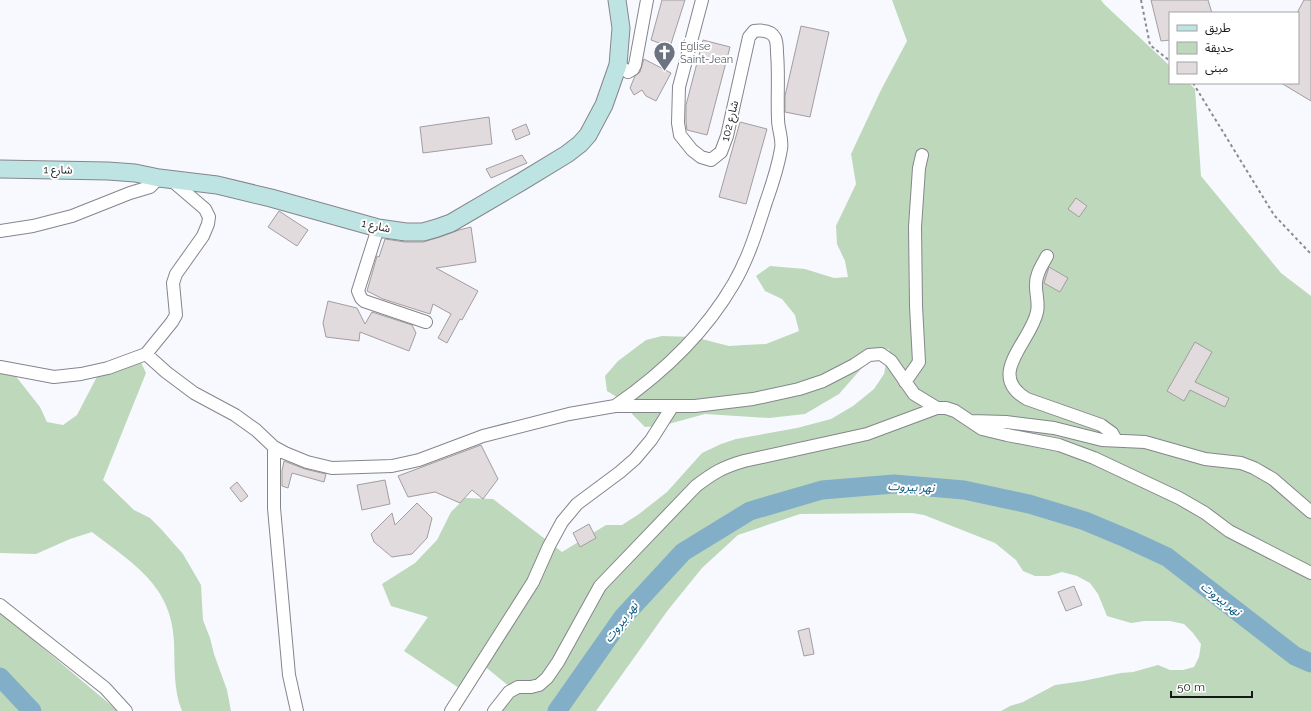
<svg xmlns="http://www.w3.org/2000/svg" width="1311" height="711" viewBox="0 0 1311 711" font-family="Raleway,'Noto Sans Arabic',sans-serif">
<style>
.green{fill:#bed8bb}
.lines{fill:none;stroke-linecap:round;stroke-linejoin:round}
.river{stroke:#82aec8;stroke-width:19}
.building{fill:#e1dbdd;stroke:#a49d9f}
.street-casing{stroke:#85868b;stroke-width:14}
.secondary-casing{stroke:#85868b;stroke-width:19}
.path{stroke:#8a8b8e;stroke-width:2;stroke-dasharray:3 3;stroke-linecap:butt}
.street{stroke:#fff;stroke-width:12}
.secondary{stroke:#bee3e3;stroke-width:17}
.labels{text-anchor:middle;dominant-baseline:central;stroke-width:4;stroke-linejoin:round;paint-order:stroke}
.worship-label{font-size:11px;fill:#5b616d;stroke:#fff;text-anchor:start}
.street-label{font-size:11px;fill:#18181a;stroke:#fff}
.water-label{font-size:12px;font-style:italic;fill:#07587d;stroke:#fff}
</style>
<rect width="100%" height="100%" fill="#f7f9fe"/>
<path class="green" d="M892,0h209l3,4 66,62v17h19l6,6 6,87 80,97 30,23v415h-310l9,-5 13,-4 32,-17 28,-4 38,-8 12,-1 25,-7 12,5h13l11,-3 5,-10 2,-13 -8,-11 -9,-9 -14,-3h-26l-13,2 -24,-7 -9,-22 -8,-11 -13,-7 -15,-4 -13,4h-14l-12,-5 -7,-11 -21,-17 -71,-28 -12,-2 -112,1 -62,21 -36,33 -34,42 -72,101h-99l13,-24 -33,-27 -18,28 -55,-37 24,-34 -37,-11 -9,-22 33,-21 22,-23 14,-28 14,-14 28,1 69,53 44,-27h16l17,-11 28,-22 35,-39 19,-9 15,-5 61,-11 34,-9 22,-13 21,-17 10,-15 5,-25 -18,5 -10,15 -22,25 -34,20 -36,4 -64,-4 -44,12 -16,1 -12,-12 -13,-16 -13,-8 -2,-15 13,-15 28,-21 16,-4 32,1 35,9 16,-1 21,-1 33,-13 -4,-16 -13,-16 -17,-8 -9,-15 14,-10 35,3 29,9 14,-1 -3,-16 -8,-17 -1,-18 20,-42 -5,-30 30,-64 26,-49z
M138,356l8,17 -43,107 31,30 16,8 11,11 22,25 18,31 2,35 7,18 4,16 13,36 4,21h-49c-9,-22 -7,-46 -8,-69 -2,-57 -42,-79 -82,-110l-22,7 -34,15 -36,-1v-189l7,1 33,42 7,15 16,3 14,-10 26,-50z
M0,612l112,94 5,5h-117z"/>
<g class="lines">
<path class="river" d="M0,677l32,34
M557,711l66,-94 60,-65 67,-41 72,-21 72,-6 70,6 65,14 56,17 43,18 39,18 128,99 16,7"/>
</g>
<path class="building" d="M662,0h23l-15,47 -19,-7z
M1151,0h57l4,13h-42v27l-9,1z
M1304,0h7v101l-30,-18h17v-72z
M801,26l28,6 -19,85 -25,-5v-16z
M703,40l27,7 -23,88 -20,-5 -1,-8v-17z
M644,59l27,14 -15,28 -10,-5 -4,-6 -8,5 -4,-7 5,-12 5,-4z
M489,117l3,27 -69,9 -3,-26z
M740,122l27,7 -21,75 -27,-7z
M526,124l4,10 -14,6 -4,-10z
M522,155l5,8 -36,15 -5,-9z
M1076,198l11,8 -8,11 -11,-8z
M279,211l29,19 -11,16 -29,-19z
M471,227l5,35 -40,6 42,23 -16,29 -2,-1 -13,24 -9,-5 13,-24 -18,-10 -3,10 -47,-15 -16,-8 10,-35 2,1 6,-18 20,3h18l17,-5 19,-7z
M1049,267l19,11 -8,14 -16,-9z
M328,301l29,7 8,16 7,-12 40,13 4,8 -7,18 -49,-19 -1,9 -33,-4 -3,-14z
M1195,342l17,10 -17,30 34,16 -4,9 -35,-17 -6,11 -17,-10z
M481,445l17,34 -15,20 -11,-9 -12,13 -25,-11 -27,5 -10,-21z
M284,461l21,8 21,5 -2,8 -32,-9 -4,15 -6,-2v-15z
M385,480l5,24 -28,6 -5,-25z
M237,482l11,14 -7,6 -11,-14z
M417,503l15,15 -5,20 -15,16 -20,3 -18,-15 -3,-8 21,-21 3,12z
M589,524l7,14 -16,9 -7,-14z
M1074,586l8,19 -16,6 -8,-19z
M809,628l5,26 -10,2 -6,-25z"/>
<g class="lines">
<defs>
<path id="street" d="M618,65l10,7 5,-3 2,-4 12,-65
M378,228l-20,63 3,7 3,3 62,21
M0,231l33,-5 39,-10 58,-23 20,-6 9,-9
M1047,256c-5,9 -12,19 -11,31 0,8 3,16 1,25 -6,30 -52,63 -10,87l74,26 11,8 4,7
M146,354l20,18 28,21 41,22 21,15 18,17 11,6 22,9 25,6 60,-2 27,-6 64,-24 86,-22 46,-8h80l58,-7 46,-10 24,-8 31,-16 15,-10 12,-1 10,7 23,33 23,14
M0,367l54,10 27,-3 27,-6 38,-14 26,-32 4,-7 -3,-32 3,-9 27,-38 5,-12 1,-7 -4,-8 -35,-30
M905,382l14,-20 -3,-56 -1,-79 4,-59 3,-13
M615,406c48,-33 90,-73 119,-123 15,-26 23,-53 32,-81 6,-17 12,-35 15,-53 2,-10 -3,-19 -3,-30 -1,-22 1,-44 -1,-66 0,-5 0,-11 -2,-15 -4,-8 -13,-8 -21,-7l-5,6 -22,99 -6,16 -10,8 -10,-3 -9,-7 -12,-15 -2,-12 1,-36 23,-87
M971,421l35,1 48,6 48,12 43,2 60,17 36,4 13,5 19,11 38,33
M274,447v61l15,167 8,36
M0,605l105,83 21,23
M451,711l82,-129 16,-36 13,-24 15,-18 43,-32 15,-13 16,-19 21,-33
M494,711l15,-19 9,-5h13l8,-2 8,-7 11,-16 42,-76 96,-100c17,-13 27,-19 48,-25l123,-27 70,-26h9l9,3 27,18 25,6 52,10 35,13 85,40 26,15 24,18 82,42"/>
<path id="secondary" d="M0,169l108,2 27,2 24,5 58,7 54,13 107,30 28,4h17l14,-4 14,-5 70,-41 46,-28 13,-10 8,-9 16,-30 14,-40 3,-37 -4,-28"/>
</defs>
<use href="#street" class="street-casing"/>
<use href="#secondary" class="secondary-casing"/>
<path class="path" d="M1141,0l9,45 20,16
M1193,83l81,132 37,39"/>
<use href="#street" class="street"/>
<use href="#secondary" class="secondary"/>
</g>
<defs>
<symbol id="church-pin" viewBox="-11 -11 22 30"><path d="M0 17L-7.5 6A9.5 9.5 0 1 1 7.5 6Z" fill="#6b7280" stroke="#fff"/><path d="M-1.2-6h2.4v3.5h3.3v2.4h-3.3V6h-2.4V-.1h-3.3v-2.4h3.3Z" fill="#fff"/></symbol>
</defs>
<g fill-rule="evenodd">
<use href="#church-pin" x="652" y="40" width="25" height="34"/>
</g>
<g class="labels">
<g class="worship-label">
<text x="680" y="46">Église<tspan x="680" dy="13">Saint-Jean</tspan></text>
</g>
<g class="street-label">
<text transform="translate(730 121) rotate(-76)">شارع 102</text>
<text transform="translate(58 170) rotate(1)">شارع 1</text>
<text transform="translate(376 226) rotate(12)">شارع 1</text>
</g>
<g class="water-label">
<text transform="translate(911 487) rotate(3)">نهر بيروت</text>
<text transform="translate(1221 599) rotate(38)">نهر بيروت</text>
<text transform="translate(621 622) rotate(-52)">نهر بيروت</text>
</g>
</g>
<rect x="1169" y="12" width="130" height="72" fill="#ffffff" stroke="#a3a3a3"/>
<rect x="1177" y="25" width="20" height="6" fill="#bee3e3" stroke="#a3a3a3"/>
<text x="1205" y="32" font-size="12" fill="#18181a">طريق</text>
<rect x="1177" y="42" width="20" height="12" fill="#bed8bb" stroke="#a3a3a3"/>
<text x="1205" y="52" font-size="12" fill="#18181a">حديقة</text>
<rect x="1177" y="62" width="20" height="12" fill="#e1dbdd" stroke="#a3a3a3"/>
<text x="1205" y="72" font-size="12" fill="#18181a">مبنى</text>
<path d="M1171 691v6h81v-6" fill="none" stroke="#18181a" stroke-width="2"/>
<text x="1177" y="691" font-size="12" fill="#18181a" stroke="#ffffff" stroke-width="3" paint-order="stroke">50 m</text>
</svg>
